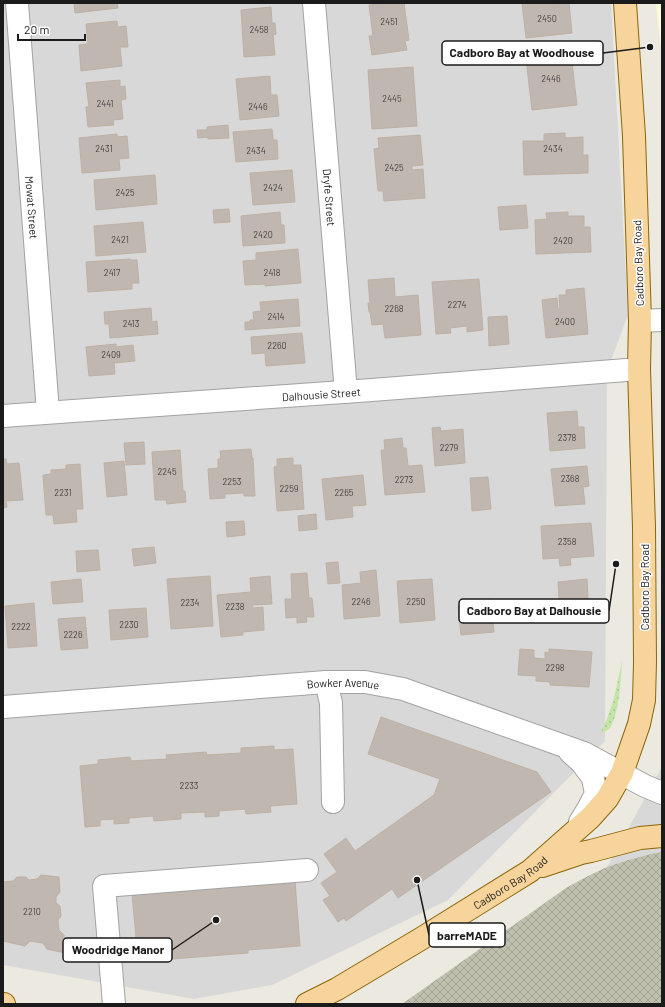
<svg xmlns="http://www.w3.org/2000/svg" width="665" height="1007" viewBox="0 0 665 1007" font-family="Barlow,sans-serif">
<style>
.residential{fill:#d9d8d8}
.education{fill:#fbfdd8}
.construction{fill:url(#construction-cross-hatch)}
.grass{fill:url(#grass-dots)}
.building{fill:#c0b8b0;stroke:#bdb0a4}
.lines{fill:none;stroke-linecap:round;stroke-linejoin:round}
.minor-casing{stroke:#a2a2a2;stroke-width:24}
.major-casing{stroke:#8b6607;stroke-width:24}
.minor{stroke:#fff;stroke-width:22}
.major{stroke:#f7d49b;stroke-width:22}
.labels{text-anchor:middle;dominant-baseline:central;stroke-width:3;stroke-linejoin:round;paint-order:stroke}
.number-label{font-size:9px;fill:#444240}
.street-label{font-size:11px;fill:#1b1b1b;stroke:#fff}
.leader{fill:none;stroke:#1b1b1b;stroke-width:1.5}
.callout-dot{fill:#1b1b1b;stroke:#fff;stroke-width:1.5}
.callout{fill:#fff;stroke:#1b1b1b;stroke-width:1.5}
.callout-label{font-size:12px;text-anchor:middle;font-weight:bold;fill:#1b1b1b}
</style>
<defs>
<pattern id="construction-cross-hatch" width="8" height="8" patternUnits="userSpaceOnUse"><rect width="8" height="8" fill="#bfc0ad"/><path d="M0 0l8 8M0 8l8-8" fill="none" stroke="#a4a494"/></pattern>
<pattern id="grass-dots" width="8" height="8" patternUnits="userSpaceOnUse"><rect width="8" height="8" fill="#c3e5a8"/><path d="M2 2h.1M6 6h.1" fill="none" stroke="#a7c490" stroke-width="1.8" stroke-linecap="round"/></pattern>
</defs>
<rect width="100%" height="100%" fill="#ece9e0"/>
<path class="residential" d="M3,3h608l17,312 -21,56 -2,370 -157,159 -176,85 -78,14 -191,-34z
M662,767v85l-11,2 -23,6 -21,7z"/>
<path class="education" d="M656,3h6v53z"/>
<path class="construction" d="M662,852v152h-260l164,-116 20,-11 21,-10 21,-7 23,-6z"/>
<path class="grass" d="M622,661c-1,15 -3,60 -14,69 -2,1 -4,2 -6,3v-4l5,-10 7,-21z"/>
<path class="building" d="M74,3h43l1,5 -43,5z
M387,3h17l5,37 -4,1 2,9 -35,5 -3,-19h4l-4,-31z
M522,3h32v1l15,-1 3,30 -46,5z
M271,7l1,16h3l1,11 -3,1 2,20 -31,2 -3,-47z
M117,21l1,6 8,-1 2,21h-8l2,19 -41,5 -2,-26 9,-1 -2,-20z
M570,45l7,60 -45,5 -7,-60z
M413,67l4,59 -45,3 -4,-59z
M270,76l1,19h6l2,21 -39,4 -4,-41z
M120,80v7l5,-1 1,13 -5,1 2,19 -10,1 1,5 -26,2 -2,-20h3l-3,-24z
M228,125l1,13 -21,1v-2l-10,1 -1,-8h10v-3z
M272,129l1,11h4l1,19 -42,3 -3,-30z
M565,133v5l18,-1v18h5v18l-64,2 -1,-34h21v-7z
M117,134v3l10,-1 2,22 -10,1 1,11 -38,3 -3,-35z
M420,135l3,30 -11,1v4l11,-1 2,29 -41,3 -1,-10h-5l-4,-42 5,-1 -1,-10z
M292,170l3,32 -42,3 -3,-32z
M155,175l2,29 -61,6 -2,-30z
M526,205l2,23 -28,2 -2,-23z
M229,209l1,13 -16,1 -1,-13z
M280,212l1,13h3l1,18 -42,3 -2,-30z
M568,212v4h16v11h6l1,25 -55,2 -1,-34 12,-1 -1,-6z
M143,222l3,30 -50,4 -2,-30z
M298,249l3,34 -36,3v-2l-20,1 -2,-24 13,-1v-7z
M130,259v1h7l2,23h-7v6l-44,3 -2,-30z
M394,278l1,19 23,-2 3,40 -36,3 -2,-14 -11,1 -2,-13h-1l-1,-9h2l-2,-23z
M479,279l4,51 -16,2v-6l-17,2 1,5 -15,1 -4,-52z
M584,288l4,46 -42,4 -4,-38 15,-2 1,11h2l-1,-14h7v-5z
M298,299l2,27 -55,4v-8h5v-2h4l-1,-8 8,-1 -1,-9z
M151,308l1,14 5,-1 1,13 -48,4 -1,-14h-4l-1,-12z
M507,316l2,28 -20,2 -1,-29z
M302,333l3,30 -39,3 -1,-13 -13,1 -1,-17z
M116,344v3l17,-2 2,16 -21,2 1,11 -26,2 -3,-29z
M577,411l1,16h6l1,21 -35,3 -3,-38z
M440,427l1,4 22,-2 2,34 -30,3 -3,-38z
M402,438l1,10h3l2,18 14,-1 3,27 -40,3 -4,-45h4l-1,-10z
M144,442l1,22 -19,1 -2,-22z
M251,449l1,9h1l2,38h-11v-3l-19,1v4l-15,1 -2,-30 10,-1v-9h3l-1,-8z
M180,450l3,41h2l1,11 -19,2 -1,-4h-11l-3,-48z
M293,458v7h8l3,44 -27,2 -3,-44 3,-1v-7z
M3,459h3l1,5 12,-1 4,37 -17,1 1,6 -4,1z
M124,461l3,34 -20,2 -3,-34z
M80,464l3,45h-7l1,13 -23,2 -1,-9h-7l-3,-40 8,-1v-4l15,-1v-4z
M587,466l2,20 -6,1 2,17 -30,2 -4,-37z
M363,475l3,30 -14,1 1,11 -27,3 -4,-41z
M488,477l3,32 -19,2 -2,-33z
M316,514l1,15 -18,2 -1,-15z
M244,521l1,14 -18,2 -1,-15z
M591,523l3,33 -24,2 1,7 -11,1 -1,-8 -16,1 -2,-33z
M154,547l2,16 -22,3 -2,-17z
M98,550l2,20 -23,2 -1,-21z
M338,562l2,21 -12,1 -2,-21z
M376,570l4,46 -36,3 -2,-34 19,-2 -1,-11z
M307,573l2,25h3l2,19h-8l1,5 -10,1v-6l-11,1 -1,-19h7l-1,-25z
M210,576l3,50 -42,3 -4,-50z
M270,576l2,28 -20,1 1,3 10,-1 1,23 -21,2v3l-22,2 -4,-42 34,-3 -1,-14z
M81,579l2,23 -30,2 -2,-22z
M432,579l3,41 -35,3 -3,-42z
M587,579l1,20h3l1,21 -28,2v-9l-4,1 -2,-32z
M491,599l3,33 -33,3 -3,-29 15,-2v-4z
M34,603l3,43 -29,2 -3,-42z
M146,608l2,29 -37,3 -2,-30z
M85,617l3,31 -27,2 -3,-31z
M520,649l14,1v8l11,1v-7l4,1v-4l43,3 -3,35 -39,-2v-3l-14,-1v-5l-18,-1z
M381,717l156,55 14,20 -153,106 -6,-9 -46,32 -2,-3 -6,4 -15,-22 7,-4 -9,-13 16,-11 -13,-18 22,-16 9,13 79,-56 6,-16 -72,-25z
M274,746v4l19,-1 4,55 -27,2 1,6 -25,2 -1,-5 -26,2v5l-14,1v-5l-24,1v6l-27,2 -1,-5 -24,2v5l-15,1v-5l-14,1v6l-15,1 -5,-61 18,-2v-4l32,-3 1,4 36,-2 -1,-4 40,-3 1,3 34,-2v-5z
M41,875l18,2 1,15 -4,5v6l4,3 1,10 -3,4 1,10 5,5 1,18 -18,-4 -4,-6 -13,-2 -5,5 -22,-5v-59l10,-1 4,-4h9l3,3 8,-1z
M295,881l5,65 -52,4v3l-76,6v-2l-34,2 -6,-65z"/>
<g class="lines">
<defs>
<g id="minor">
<path id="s1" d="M17,3l31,409"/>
<path id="s2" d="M314,3l32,389"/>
<path d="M640,321l22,-1"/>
<path id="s3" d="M3,416l70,-5 299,-21 267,-21"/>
<path d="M326,682l5,21 2,99"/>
<path id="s4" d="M3,707l323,-25h39l38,7 181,64 61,33 17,7"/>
<path d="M570,752l12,11 11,15 3,16 -8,15 -8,13"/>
<path d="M114,1004l-10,-118 203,-16"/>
</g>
<g id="major">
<path d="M542,866l39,-13 10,-2 49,-13 22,-2"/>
<path d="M3,1004h1"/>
<path id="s5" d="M307,1004l30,-15 82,-49 111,-69 60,-53 17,-19 15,-26 17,-49 5,-24 1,-38 -1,-135 -5,-158 1,-48 -6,-185 -9,-133"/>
</g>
</defs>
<use href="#minor" class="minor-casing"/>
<use href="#major" class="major-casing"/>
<use href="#minor" class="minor"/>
<use href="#major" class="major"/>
</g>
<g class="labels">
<g class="number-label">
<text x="547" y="18">2450</text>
<text x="389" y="21">2451</text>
<text x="259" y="29">2458</text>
<text x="551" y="78">2446</text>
<text x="392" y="98">2445</text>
<text x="105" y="103">2441</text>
<text x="258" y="106">2446</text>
<text x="104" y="148">2431</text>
<text x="553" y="148">2434</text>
<text x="256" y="150">2434</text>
<text x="394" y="167">2425</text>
<text x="273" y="187">2424</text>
<text x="125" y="192">2425</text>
<text x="263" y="234">2420</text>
<text x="120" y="239">2421</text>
<text x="563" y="240">2420</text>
<text x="112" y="272">2417</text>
<text x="272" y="272">2418</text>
<text x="457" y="304">2274</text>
<text x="394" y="308">2268</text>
<text x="276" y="316">2414</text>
<text x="565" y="321">2400</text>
<text x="131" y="323">2413</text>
<text x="277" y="345">2260</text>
<text x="111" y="354">2409</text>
<text x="567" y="437">2378</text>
<text x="449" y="447">2279</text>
<text x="167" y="471">2245</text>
<text x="570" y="478">2368</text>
<text x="404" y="479">2273</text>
<text x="232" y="481">2253</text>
<text x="289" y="488">2259</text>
<text x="63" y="492">2231</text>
<text x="344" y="492">2265</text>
<text x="567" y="541">2358</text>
<text x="361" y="601">2246</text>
<text x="416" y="601">2250</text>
<text x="190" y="602">2234</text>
<text x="235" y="606">2238</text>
<text x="129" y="624">2230</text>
<text x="21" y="626">2222</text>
<text x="73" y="634">2226</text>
<text x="555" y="667">2298</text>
<text x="189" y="785">2233</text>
<text x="32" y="911">2210</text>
</g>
<g class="street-label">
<text stroke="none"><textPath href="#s2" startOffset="195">Dryfe Street</textPath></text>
<text stroke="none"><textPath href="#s1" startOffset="205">Mowat Street</textPath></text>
<text transform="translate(638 263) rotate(-92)">Cadboro Bay Road</text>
<text stroke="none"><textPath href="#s3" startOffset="319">Dalhousie Street</textPath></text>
<text transform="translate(644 587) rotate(-90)">Cadboro Bay Road</text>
<text stroke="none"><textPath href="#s4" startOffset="341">Bowker Avenue</textPath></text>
<text stroke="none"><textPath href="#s5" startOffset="237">Cadboro Bay Road</textPath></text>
</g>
</g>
<path class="leader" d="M650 47L603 53M616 564L609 611M417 880L429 935M216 920L172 950"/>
<g class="callout-dot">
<circle cx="650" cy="47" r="4"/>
<circle cx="616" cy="564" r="4"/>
<circle cx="417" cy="880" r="4"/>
<circle cx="216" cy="920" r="4"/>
</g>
<g class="callout">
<rect x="442" y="41" width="161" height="24" rx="4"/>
<rect x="459" y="599" width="150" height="24" rx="4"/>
<rect x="429" y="923" width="76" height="24" rx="4"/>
<rect x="63" y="938" width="109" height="24" rx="4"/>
</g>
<g class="callout-label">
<text x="522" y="57">Cadboro Bay at Woodhouse</text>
<text x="534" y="615">Cadboro Bay at Dalhousie</text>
<text x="467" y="940">barreMADE</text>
<text x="118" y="954">Woodridge Manor</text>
</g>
<rect width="665" height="1007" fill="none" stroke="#1b1b1b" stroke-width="8"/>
<path d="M18 34v6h67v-6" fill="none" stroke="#1b1b1b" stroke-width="2"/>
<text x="24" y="34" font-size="12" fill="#1b1b1b" stroke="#ffffff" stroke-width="3" paint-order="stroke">20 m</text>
</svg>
